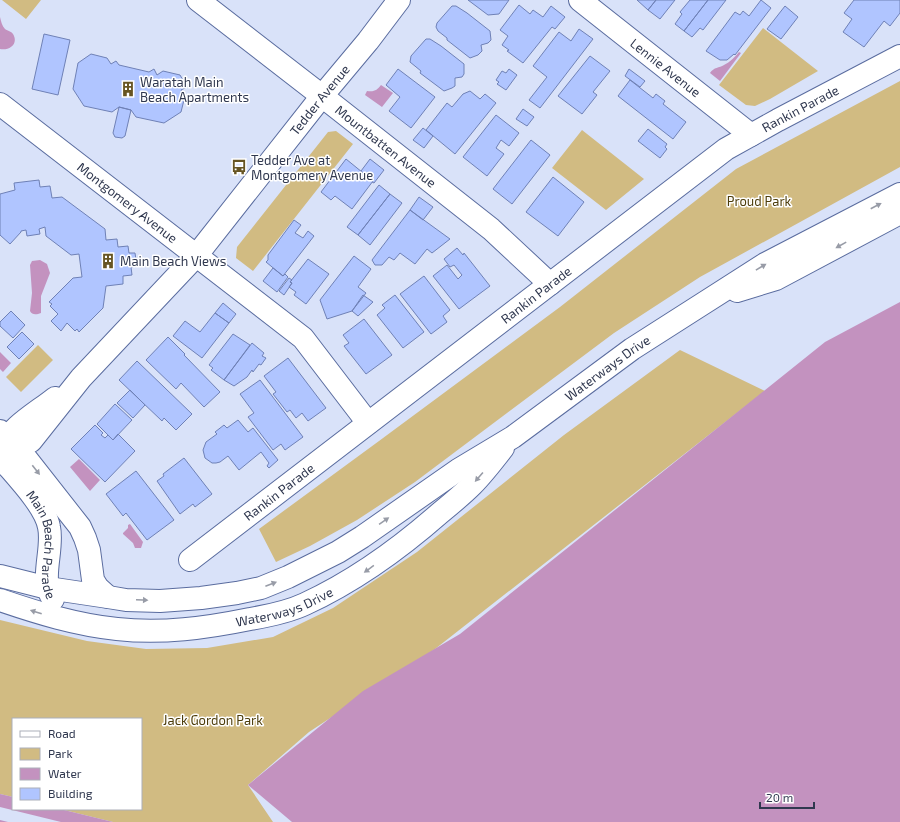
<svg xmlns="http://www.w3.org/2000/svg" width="900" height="822" viewBox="0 0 900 822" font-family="'Exo 2',sans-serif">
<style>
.green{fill:#d1bb82}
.water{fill:#c392bf}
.pier{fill:#d9e2f9}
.building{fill:#b0c5ff;stroke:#6f81b6}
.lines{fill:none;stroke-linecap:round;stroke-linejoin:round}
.minor-casing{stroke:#5a6c9f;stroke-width:24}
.minor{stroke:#fff;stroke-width:22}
.oneway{fill:#989ca7}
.labels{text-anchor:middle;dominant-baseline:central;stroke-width:3;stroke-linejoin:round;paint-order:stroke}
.street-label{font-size:13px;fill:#30384f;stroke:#fff}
.poi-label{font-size:13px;fill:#30384f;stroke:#fff;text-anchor:start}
.park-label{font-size:13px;fill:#4d3d0b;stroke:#fff}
</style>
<rect width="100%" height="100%" fill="#d9e2f9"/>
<path class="green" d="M2,0h39l-15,19z
M763,28l55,43 -48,28 -15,7 -9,-1 -27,-20z
M900,81v86l-200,110 -86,56 -199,149 -58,38 -47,26 -34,16 -17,-33 120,-88 181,-134 176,-138z
M582,130l62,49 -38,31 -54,-42z
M336,131l17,13 -100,127 -17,-13 1,-11 91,-115z
M38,345l15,15 -32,32 -15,-15z
M680,350l85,41 -330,258 -126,83 -61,53 25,37h-160l-53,-13h81v-90h-128v78l-13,-3v-174l87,21 59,8 61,-1 66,-11 60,-29 84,-56 147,-117z"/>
<path class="water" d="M0,17c1,4 2,9 5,12 3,2 6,2 8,5 6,10 -4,17 -13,15z
M739,52l2,1 -21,28 -10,-8c4,-6 9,-5 14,-8 6,-3 11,-8 15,-13z
M381,85l12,8 -11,14 -17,-12 2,-4c8,1 10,-1 14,-6z
M40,260l7,4 3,9 -9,23v17c-5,2 -9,2 -11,-2l2,-18 -2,-28 2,-4z
M900,302v520h-608l-44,-37 115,-94 97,-57 365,-292z
M0,352l11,11 -8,9 -3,-3z
M79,459l21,21 -10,11 -20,-24z
M130,524l13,18 -2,6h-6l-2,-5 -10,-9v-1l5,-5v-3z
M0,794l13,3v12h47l53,13h-113z"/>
<path class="pier" d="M0,807l61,15h-53l-8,-2z"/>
<path class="building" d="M468,0h41l-10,14 -11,1z
M637,0h19l-8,10z
M656,0h19l-15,19 -12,-9z
M690,0h18l-24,31 -9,-7 7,-10 -2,-2z
M708,0h18l-23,30 -3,-2 -8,9 -8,-6z
M761,0l10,8 -36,47 -1,-1 -7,6h-7l-14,-9 29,-39 5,3 3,-4 6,5z
M854,0h46v13l-10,13 -6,-5 -20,26 -21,-15 9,-13 -8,-6z
M519,5l11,9 3,-4 10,7 8,-11 14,11 -10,12 -3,-2 -29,36 -16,-12 2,-1 -7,-5 6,-9 -8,-6z
M452,6h4l11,7 23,18 1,9 -3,3 -7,2 1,6 -4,4 -8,3 -23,-18v-2l-9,-7 -2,-4 1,-4z
M785,6l13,11 -17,22 -14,-10z
M579,29l14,10 -53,69 -11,-8 18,-23 -14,-11 26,-34 12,9z
M44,34l26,6 -12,55 -26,-6z
M426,39h4l11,7 23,18v10l-2,3 -7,1v8l-3,2 -8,3 -24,-18 1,-2 -11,-9 1,-6z
M91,54l16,4 4,6 5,-3 3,4 30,7 5,-3 3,6 6,-4 17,4 7,12 -6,3 4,6 -4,16 -17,11 -28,-6 -5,-7 -12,-3 -7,5 -28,-6 -11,-17 5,-26z
M590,56l20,15 -17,21 4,3 -15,19 -24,-18z
M398,69l37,28 -24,31 -22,-17 11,-14 -14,-12z
M509,69l8,6 -11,15 -9,-6 2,-2 -3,-2 6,-9 4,2z
M629,69l16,12 -5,6 -15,-11z
M630,80l23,18 3,-4 9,7 -2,3 23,18 -13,17 -55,-43z
M470,91l10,8 5,-5 11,9 -41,51 -29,-24 21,-27 5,4 11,-13z
M119,107l12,3 -6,26 -3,2 -7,-1 -2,-4z
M523,109l11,8 -7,9 -11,-7z
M496,115l23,18 -10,13 -8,-6 -5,8 8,6 -17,22 -24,-19z
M423,128l10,8 -9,12 -11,-8z
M648,129l19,15 -2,3 2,2 -7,9 -22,-17z
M531,140l19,15 -38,49 -19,-15z
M346,159l27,22 -21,28 -17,-13 -4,4 -10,-8z
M370,159l14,11 -10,13 -2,-1 1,-1 -12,-10z
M553,177l31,25 -26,34 -32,-24z
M39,180l1,7 10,-1 2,12 10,-1 43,32 1,11 11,-1 1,8 10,-1 1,7h6l2,13 -6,1 1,8 -9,1v8l-17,2 -3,22 -24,24 -2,-3 -2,2 -8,-8 -6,8 -10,-10 7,-7 -8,-8 2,-2 -3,-2 24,-24 9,-1 -3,-23 -8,1 -25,-19 -1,-9 -6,2 1,5 -13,2 -1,-6 -5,1v1l-11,12 -10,-9v-41l15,-4 -1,-7z
M379,185l11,9 -32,41 -11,-8z
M390,194l12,9 -32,42 -12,-10z
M419,197l14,10 -10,13 -13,-10z
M410,210l40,29 -18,14 -5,-4 -12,15 -15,-11 -6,7 -5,-3 -7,8h-7l-3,-5z
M294,220l7,5 -6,8 8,5 5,-7 6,5 -31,40 -17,-14 2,-2v-5z
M457,248l6,7 1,-2 26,33 -31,23 -26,-33 14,-11 11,14 4,-4 -8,-10 -4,2 -6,-8z
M354,256l17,13 -13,18 8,6 -14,18 -25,8 -7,-19z
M308,259l21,15 -23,30 -12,-9 2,-3 -7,-5 3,-4 -2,-1z
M273,268l10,8 2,-2 3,3 -11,15 -14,-11z
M424,276l26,34 -7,6 4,6 -16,12 -31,-40z
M289,278l3,2 -2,2 2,1 -8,12 -5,-4z
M363,295l10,7 -15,14 -6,-5z
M395,295l29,37 -21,16 -26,-33 8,-7 -3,-3z
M223,303l13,11 -7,9 -14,-10z
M11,311l14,14 -12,13 -13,-12v-4z
M215,313l14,10 -27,35 -29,-22 12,-15 15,11z
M364,319l28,36 -26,19 -22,-28 5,-3 -6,-8z
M22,332l12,12 -15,15 -12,-12z
M233,334l17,11 -26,35 -13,-10 2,-2 -4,-3z
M168,337l17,17 -1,1 36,37 -16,15 -23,-24 -5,6 -30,-29z
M252,343l12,10 -2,3 4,2 -5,7 -2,-1 -6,8 -1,-2 -5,7 -13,9 -10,-6z
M288,358l38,50 -18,13 -6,-8 -6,5 -6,-8 -3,2 -14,-18 3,-2 -12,-16z
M137,361l55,53 -16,16 -12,-12 -2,3 -43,-41z
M260,380l43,57 -18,13 -4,-6 -8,6 -25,-33 6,-4 -14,-19z
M130,390l15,15 -12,13 -16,-15z
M115,404l17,16 -19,20 -16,-16z
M238,420l10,12 5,-4 25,32 -9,8 -2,-2 2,-3 -8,-11 -22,18 -11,-14 -8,6 -4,1h-4l-7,-5 -2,-8 3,-8 11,-8 -2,-2 9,-7 3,3z
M95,425l8,8 -2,2 4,3 3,-3 5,5 5,-6 17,17 -30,31 -34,-33z
M184,458l28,36 -17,13 -2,-3 -13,10 -23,-33 7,-5 -1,-2z
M136,471l38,49 -27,20 -21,-27 -3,3 -17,-22z"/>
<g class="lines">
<defs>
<g id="minor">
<path id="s1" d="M198,0l124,96 169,133 59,55"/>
<path id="s2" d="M580,0l171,135"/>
<path id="s3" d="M0,104l303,234 65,85"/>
<path d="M737,291l39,-12 124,-66"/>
<path d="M0,431l18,17 62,79 5,11 4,12 4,30 5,8 10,9"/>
<path d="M1,449c10,-23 34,-35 54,-51"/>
<path id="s4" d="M0,454l18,-6 13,-7 50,-63 115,-122 126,-160 46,-55 31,-41"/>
<path id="s5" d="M0,457c14,17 45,48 49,70 5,23 -10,52 4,72"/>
<path id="s6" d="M190,560l536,-411 52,-29 122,-64"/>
<path id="s7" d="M0,576l48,12 60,9 18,3 34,1 41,-3 36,-5 24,-5 27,-11 50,-25 24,-15 96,-67 55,-33 119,-88 72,-46 61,-39 135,-70"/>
<path id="s8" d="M0,600c38,13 77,25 117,29 45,5 89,-1 133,-10 18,-3 38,-7 55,-15 50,-23 94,-55 135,-91 11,-9 22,-18 32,-28 11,-11 21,-24 31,-37"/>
</g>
</defs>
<use href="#minor" class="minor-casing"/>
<use href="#minor" class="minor"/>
</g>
<defs><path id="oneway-solid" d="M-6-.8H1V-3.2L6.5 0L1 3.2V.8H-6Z"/></defs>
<g class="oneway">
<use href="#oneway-solid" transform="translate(876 206) rotate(-28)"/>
<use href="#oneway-solid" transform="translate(841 245) rotate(151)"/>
<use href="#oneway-solid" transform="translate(761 267) rotate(-31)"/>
<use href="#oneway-solid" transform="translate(36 470) rotate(52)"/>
<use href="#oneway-solid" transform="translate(479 477) rotate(131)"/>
<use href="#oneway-solid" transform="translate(384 521) rotate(-35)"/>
<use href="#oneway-solid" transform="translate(369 569) rotate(144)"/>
<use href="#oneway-solid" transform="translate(271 584) rotate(-21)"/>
<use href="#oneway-solid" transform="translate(142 600) rotate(2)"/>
<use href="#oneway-solid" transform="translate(36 612) rotate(-162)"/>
</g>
<defs>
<symbol id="building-bare" viewBox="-9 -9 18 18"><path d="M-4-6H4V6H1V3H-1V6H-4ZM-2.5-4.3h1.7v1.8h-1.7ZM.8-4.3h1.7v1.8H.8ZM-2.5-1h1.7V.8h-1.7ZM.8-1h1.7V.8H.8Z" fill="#675523" stroke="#fff" stroke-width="2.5" paint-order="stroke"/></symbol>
<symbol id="bus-bare" viewBox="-9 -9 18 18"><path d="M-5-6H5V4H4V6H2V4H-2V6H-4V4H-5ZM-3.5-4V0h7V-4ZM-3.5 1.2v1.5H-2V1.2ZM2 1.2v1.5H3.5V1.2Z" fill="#675523" stroke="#fff" stroke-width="2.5" paint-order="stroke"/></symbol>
</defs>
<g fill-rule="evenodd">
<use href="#building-bare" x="117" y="78" width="22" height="22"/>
<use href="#bus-bare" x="228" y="156" width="22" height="22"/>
<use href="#building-bare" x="97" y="250" width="22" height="22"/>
</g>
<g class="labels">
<g class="street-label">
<text stroke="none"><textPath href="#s2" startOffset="109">Lennie Avenue</textPath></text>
<text stroke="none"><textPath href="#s4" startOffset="481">Tedder Avenue</textPath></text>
<text stroke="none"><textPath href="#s6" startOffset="760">Rankin Parade</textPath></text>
<text stroke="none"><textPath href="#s1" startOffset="238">Mountbatten Avenue</textPath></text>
<text stroke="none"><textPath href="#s3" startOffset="161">Montgomery Avenue</textPath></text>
<text stroke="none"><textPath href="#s6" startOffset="436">Rankin Parade</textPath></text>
<text stroke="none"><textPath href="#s7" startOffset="676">Waterways Drive</textPath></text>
<text stroke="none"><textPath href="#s6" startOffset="112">Rankin Parade</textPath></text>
<text stroke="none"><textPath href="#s5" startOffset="102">Main Beach Parade</textPath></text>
<text stroke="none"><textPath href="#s8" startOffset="291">Waterways Drive</textPath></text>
</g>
<g class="poi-label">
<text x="140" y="82">Waratah Main<tspan x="140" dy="15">Beach Apartments</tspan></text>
<text x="251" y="160">Tedder Ave at<tspan x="251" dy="15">Montgomery Avenue</tspan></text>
<text x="120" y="261">Main Beach Views</text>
</g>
<g class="park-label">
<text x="759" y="201">Proud Park</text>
<text x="213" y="720">Jack Gordon Park</text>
</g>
</g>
<rect x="12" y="718" width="130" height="92" fill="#ffffff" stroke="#acafb9"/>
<rect x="20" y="731" width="20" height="6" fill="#ffffff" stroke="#acafb9"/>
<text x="48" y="738" font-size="12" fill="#30384f">Road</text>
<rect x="20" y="748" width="20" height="12" fill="#d1bb82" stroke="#acafb9"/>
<text x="48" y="758" font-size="12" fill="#30384f">Park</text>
<rect x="20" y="768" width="20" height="12" fill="#c392bf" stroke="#acafb9"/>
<text x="48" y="778" font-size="12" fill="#30384f">Water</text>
<rect x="20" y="788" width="20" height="12" fill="#b0c5ff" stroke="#acafb9"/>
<text x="48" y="798" font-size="12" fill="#30384f">Building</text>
<path d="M760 802v6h54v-6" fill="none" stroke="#30384f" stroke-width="2"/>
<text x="766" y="802" font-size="12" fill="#30384f" stroke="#ffffff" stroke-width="3" paint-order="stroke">20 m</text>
</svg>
